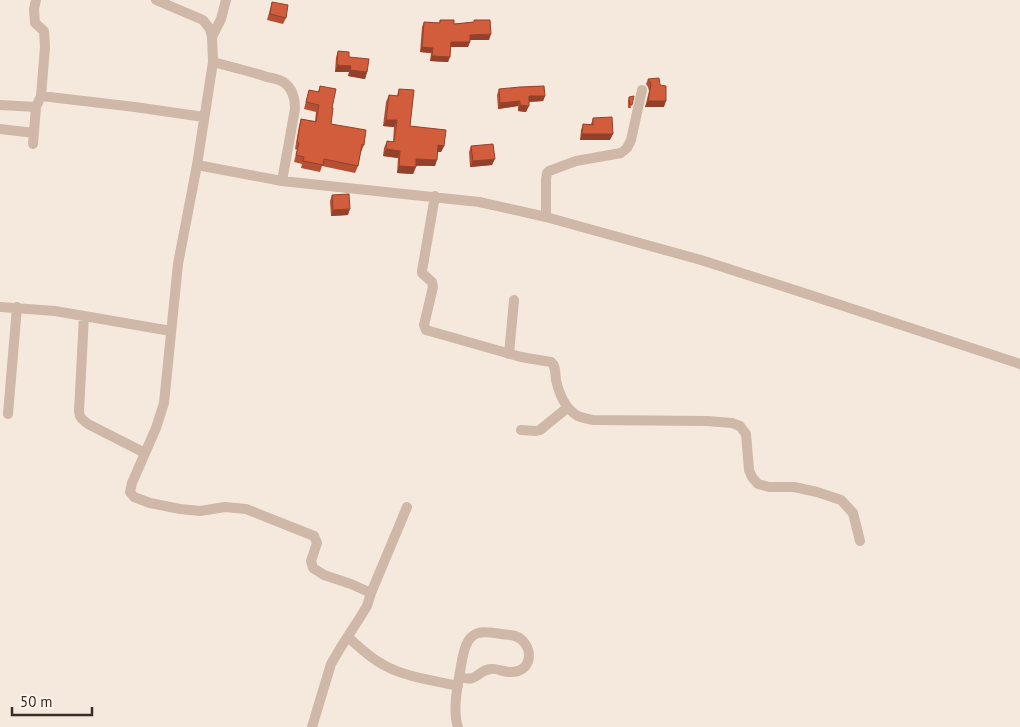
<svg xmlns="http://www.w3.org/2000/svg" width="1020" height="727" viewBox="0 0 1020 727" font-family="'PT Sans',sans-serif">
<style>
.lines{fill:none;stroke-linecap:round;stroke-linejoin:round}
.minor{stroke:#cfb8a7;stroke-width:10}
.wall{fill:#b55034}
.shaded-wall{fill:#93412b}
.building{fill:#d25d3d;stroke:#93412b}
</style>
<rect width="100%" height="100%" fill="#f5e9dd"/>
<g class="lines">
<path class="minor" d="M156,0l47,20 7,9 2,8 1,25 -16,103 85,16 197,21 67,15 155,43 109,35 210,69
M212,37l9,-18 5,-19
M213,62c18,5 36,9 54,15 6,1 14,2 19,7 7,6 9,16 9,25l-13,72
M41,96l94,11 69,10
M0,105l36,2
M0,129l34,4
M33,144l3,-37 5,-11 4,-49 -1,-16 -9,-8 -1,-14 2,-9
M197,165l-19,99 -14,139 -8,25 -24,55 -2,9 4,5 16,6 30,6 20,2 25,-4 21,2 68,27 3,7 -6,18 2,7 11,7 27,9 20,9 -4,13 -8,13 -18,28 -10,17 -19,63
M435,196l-13,75v2l10,9 1,5 -9,38 2,5 95,27 30,5c5,4 4,11 5,18 3,13 9,29 22,36 4,2 10,3 15,4l114,1 25,2 8,3 6,8 3,36 3,7 6,7 11,3h25l23,5 24,8 12,13 7,28
M546,217v-38l1,-6 2,-2 27,-10 45,-8 6,-5 4,-8 11,-50
M0,307l55,4 116,20
M84,316l-5,95 1,5 2,3 6,5 57,29
M509,354l5,-54
M8,414l9,-107
M521,430l15,1 4,-1 27,-22
M371,593l36,-86
M348,637c10,9 21,20 34,27 22,13 50,16 76,22
M458,727c-6,-17 0,-43 3,-61 2,-11 4,-29 17,-33 6,-2 16,0 23,1 7,1 15,0 21,6 13,13 7,33 -12,32 -7,0 -13,-4 -19,-3 -15,1 -11,14 -32,8"/>
</g>
<path class="wall" d="M272,2l14,16 -3,6 -16,-4z
M440,20l14,4 20,-2v-2l15,20h-19l-2,7h-17l-3,15 -18,-1 1,-8 -11,-1 2,-25 2,-5 15,1z
M338,51l11,6 18,15 -2,7 -17,-3 1,-4h-14l1,-15z
M648,79l12,6 4,22h-19l4,-16 -1,-4 -2,-3z
M320,86l12,22 -1,16 33,21 -3,7 -3,14 -3,7 -33,-7 -2,6 -19,-4 1,-4 -8,-2 3,-12 -2,-1 4,-23 2,-7 14,2 1,-9 -12,-3 3,-12 2,-7 9,2z
M399,89l11,37 34,20 -3,6h-4l-2,14h-19l-3,8 -16,-1 1,-15 -15,-2 1,-8 3,-7 6,1 1,-15 -11,-1 3,-24 3,-7 8,1z
M499,89l46,7 -2,5 -14,1 -3,10 -8,-1v-5l-20,3 -1,-14z
M629,97l2,11h-3v-8z
M593,118l17,22h-30l1,-10 2,-6h8z
M471,146l21,19 -22,2 -1,-15z
M332,195l16,20 -17,1 -1,-15z"/>
<path class="shaded-wall" d="M491,34l-2,6h-21l2,-5z
M451,42h19l-2,5h-19z
M422,47l11,1 -2,5 -11,-1z
M432,56l18,1 -2,5 -18,-1z
M337,65l14,1 -2,6h-14z
M350,70l17,2 -2,7 -17,-3z
M529,96h16l-2,5 -16,1z
M520,101l-2,5 -20,3 2,-6z
M648,101h18l-2,6h-19z
M520,105l9,1 -3,6 -8,-1z
M386,120h11l-3,7 -11,-1z
M582,134h31l-3,6h-30z
M438,145l6,1 -3,6h-6z
M386,149l14,2 -2,7 -15,-2z
M416,159l21,1 -2,6 -21,-1z
M495,159l-3,6 -22,2 3,-6z
M399,166l17,1 -3,7 -16,-1z
M350,209l-2,6 -17,1 2,-6z"/>
<path class="building" d="M272,2l16,3 -2,13 -16,-4z
M440,20h14v4l20,-2v-2h16l1,14 -21,1v7h-19l-1,15 -18,-1 1,-8 -11,-1 2,-25 16,1z
M338,51l11,1v5l20,2 -2,13 -17,-2 1,-4 -14,-1z
M659,78l1,7 6,1v15h-18l3,-16 -1,-3 -2,-3z
M320,86l16,3 -4,19h1l-2,16 35,6 -2,15 -2,-1 -4,22 -34,-7 -1,6 -20,-4 1,-4 -8,-2 3,-12 -2,-1 4,-23 15,3 3,-17 -13,-3 3,-12 10,2z
M544,86l1,10h-16v10l-9,-1v-4l-20,2 -1,-14 21,-2z
M399,89l15,1 -4,36 36,4 -2,16 -6,-1 -1,15 -21,-1v8l-17,-1 1,-15 -14,-2 1,-8 7,1 3,-22h-11l3,-25 9,1z
M634,96l-2,9h-2l-1,-8z
M612,117l1,17h-31l1,-10 10,1v-7z
M493,144l2,15 -22,2 -2,-15z
M349,194l1,15 -17,1 -1,-15z"/>
<path d="M12 707v8h80v-8" fill="none" stroke="#3a2d28" stroke-width="2.5"/>
<text x="20" y="707" font-size="15" fill="#3a2d28" stroke="#fcf3ea" stroke-width="4" paint-order="stroke">50 m</text>
</svg>
